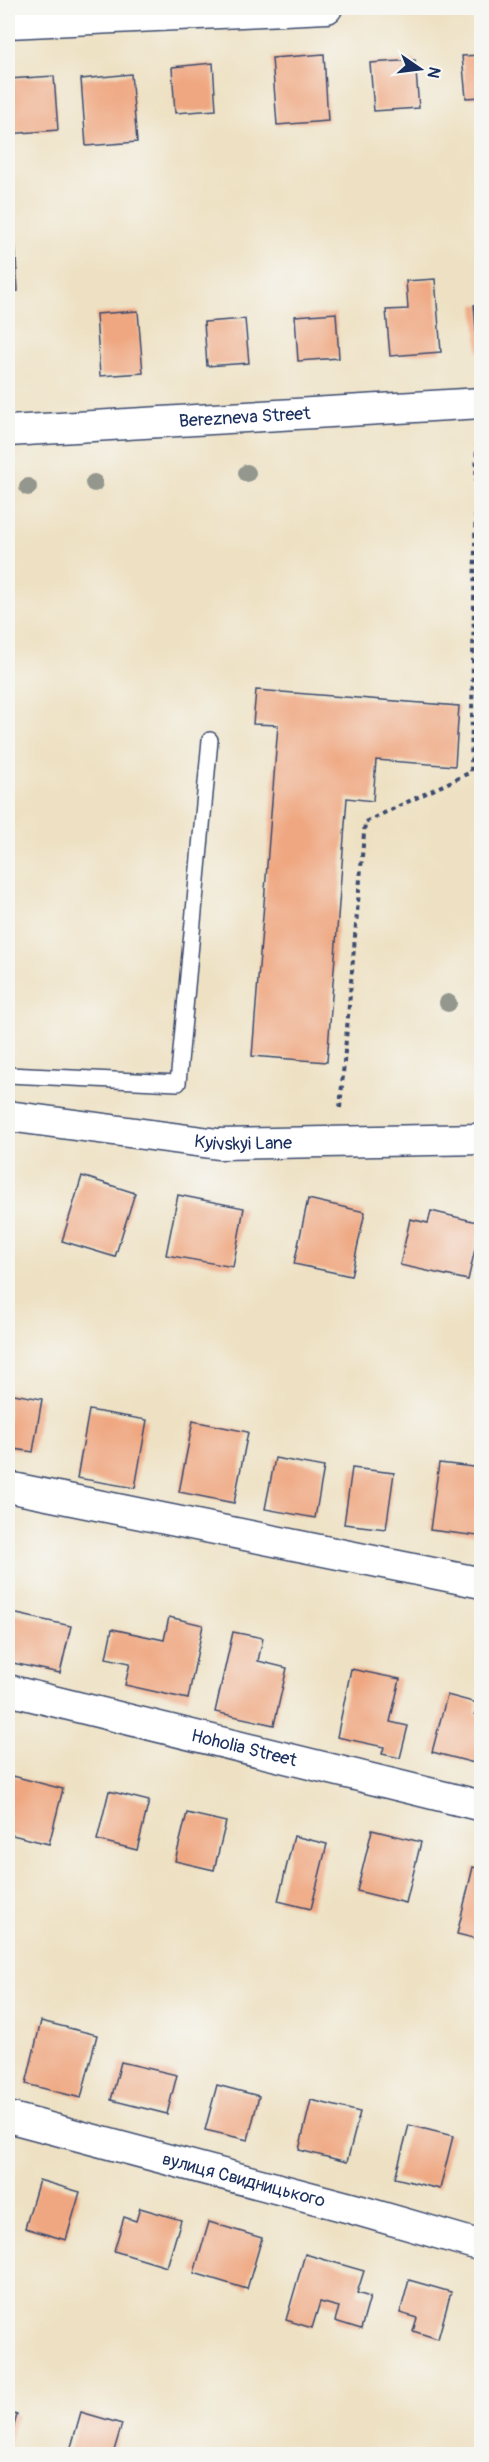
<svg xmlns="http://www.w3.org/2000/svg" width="489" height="2462" viewBox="0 0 489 2462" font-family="Pangolin,sans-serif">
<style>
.building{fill:#efa781}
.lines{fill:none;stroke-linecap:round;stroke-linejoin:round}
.lane-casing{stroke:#3b4a6d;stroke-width:18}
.street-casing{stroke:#3b4a6d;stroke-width:33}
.path{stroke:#3b4a6d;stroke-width:4;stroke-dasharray:4.5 4.5;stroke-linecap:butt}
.lane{stroke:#fff;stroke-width:15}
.street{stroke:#fff;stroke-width:30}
.tree{fill:#93978d}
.labels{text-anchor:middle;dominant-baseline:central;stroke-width:4.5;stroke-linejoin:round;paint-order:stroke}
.street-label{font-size:18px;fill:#1b2f5e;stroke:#f6f6f2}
</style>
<rect width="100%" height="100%" fill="#f6f6f2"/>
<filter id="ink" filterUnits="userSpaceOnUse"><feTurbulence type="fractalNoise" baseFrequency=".0167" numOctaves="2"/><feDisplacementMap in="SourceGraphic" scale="12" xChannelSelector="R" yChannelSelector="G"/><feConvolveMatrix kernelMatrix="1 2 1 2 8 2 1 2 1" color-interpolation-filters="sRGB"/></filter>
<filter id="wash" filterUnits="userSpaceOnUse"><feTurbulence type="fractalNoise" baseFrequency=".008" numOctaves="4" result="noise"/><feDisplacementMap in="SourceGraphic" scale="24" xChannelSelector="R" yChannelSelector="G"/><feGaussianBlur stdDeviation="1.35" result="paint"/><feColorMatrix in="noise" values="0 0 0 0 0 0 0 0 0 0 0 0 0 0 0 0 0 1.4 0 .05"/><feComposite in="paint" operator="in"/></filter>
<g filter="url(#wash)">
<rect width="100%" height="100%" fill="#eee1c3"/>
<g id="blocks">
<path class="building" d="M324,54l4,67 -51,4 -5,-67z
M482,55v42l-16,1 -4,-42z
M415,60l4,48 -45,3 -4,-48z
M213,63l3,47 -41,3 -3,-46z
M131,74l6,68 -51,4 -5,-67z
M54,76l4,54 -50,4v-55z
M8,240h7l3,51 -10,1z
M435,279l6,73 -51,4 -4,-46 22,-1 -2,-28z
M482,304v49h-4l-4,-48z
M138,311l5,62 -43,3 -4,-62z
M336,313l3,45 -41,3 -3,-45z
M245,319l4,44 -42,3 -3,-44z
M256,690l203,16 -4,60 -79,-6 -3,41 -26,-3 -20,264 -75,-6 26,-331 -25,-1z
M82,1176l53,17 -20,64 -53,-16z
M178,1195l66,13 -11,59 -67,-12z
M308,1199l57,13 -14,64 -57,-12z
M431,1211l50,12 -13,57 -68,-15 10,-46 18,4z
M8,1393l34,6 -9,53 -25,-4z
M89,1410l58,10 -12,68 -58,-10z
M193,1421l55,11 -14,71 -55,-11z
M275,1458l49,9 -9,51 -50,-9z
M439,1463l43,5v44l-4,24 -48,-6z
M352,1468l42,5 -8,56 -42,-5z
M8,1612l63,14 -11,47 -52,-11z
M169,1617l34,8 -15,74 -63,-14 5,-22 -24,-5 6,-29 52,11z
M233,1632l30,6 -5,23 29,7 -13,57 -59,-13z
M351,1669l49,10 -10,43 18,4 -8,32 -18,-4 2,-7 -47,-10z
M447,1695l30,8 -2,11 7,1v50l-50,-13z
M13,1776l50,13 -14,55 -41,-10v-37z
M109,1791l40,10 -12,49 -40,-10z
M187,1813l39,9 -12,48 -39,-9z
M372,1830l49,12 -15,61 -49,-12z
M294,1836l33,8 -16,65 -33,-8z
M473,1867l9,2v71l-25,-6z
M41,2021l56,14 -16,63 -55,-14z
M121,2062l56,13 -10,39 -56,-14z
M217,2085l42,11 -11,44 -43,-10z
M311,2100l49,12 -13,50 -48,-12z
M409,2125l44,11 -13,53 -45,-11z
M39,2180l41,12 -14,48 -41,-12z
M140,2208l41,12 -14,47 -53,-16 10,-34 12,4z
M209,2222l53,16 -15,51 -53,-16z
M305,2254l59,17 -7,22 13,4 -9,32 -26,-8 4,-14 -19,-5 -8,26 -26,-8z
M409,2280l42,12 -13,47 -25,-8 4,-13 -17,-5z
M8,2412l9,3 -9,31z
M81,2412l41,12 -9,30h-44z"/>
</g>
</g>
<g filter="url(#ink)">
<use href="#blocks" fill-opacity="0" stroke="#3b4a6d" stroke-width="1.5"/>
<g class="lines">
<defs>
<path id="lane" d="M8,1075l170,8 32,-343"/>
<g id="street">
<path d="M8,23l319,-15"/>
<path id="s1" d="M8,431l474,-28"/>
<path id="s2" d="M8,1116l210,28 264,-5"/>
<path d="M8,1487l474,96"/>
<path id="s3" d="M8,1690l474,116"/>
<path id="s4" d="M8,2117l346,92 128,37"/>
</g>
</defs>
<use href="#lane" class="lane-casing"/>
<use href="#street" class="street-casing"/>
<path class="path" d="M340,1108l25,-286 106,-50 6,-336"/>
<use href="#lane" class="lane"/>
<use href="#street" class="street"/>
</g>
<g class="tree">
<circle cx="247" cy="473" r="9"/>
<circle cx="94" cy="483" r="9"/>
<circle cx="28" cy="487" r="9"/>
<circle cx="448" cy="1003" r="9"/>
</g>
</g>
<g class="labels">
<g class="street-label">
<text stroke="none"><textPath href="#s1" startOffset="237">Berezneva Street</textPath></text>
<text stroke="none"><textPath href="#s2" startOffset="237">Kyivskyi Lane</textPath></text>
<text stroke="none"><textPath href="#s3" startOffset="243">Hoholia Street</textPath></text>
<text stroke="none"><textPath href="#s4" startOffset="244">вулиця Свидницького</textPath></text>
</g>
</g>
<rect width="489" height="2462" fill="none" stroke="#f6f6f2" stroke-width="30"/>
<g transform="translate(420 69) rotate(104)" stroke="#f6f6f2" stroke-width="4.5" paint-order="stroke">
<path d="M0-4.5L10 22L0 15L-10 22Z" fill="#1b2f5e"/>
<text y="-9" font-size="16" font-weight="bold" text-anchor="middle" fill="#1b2f5e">N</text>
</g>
</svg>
